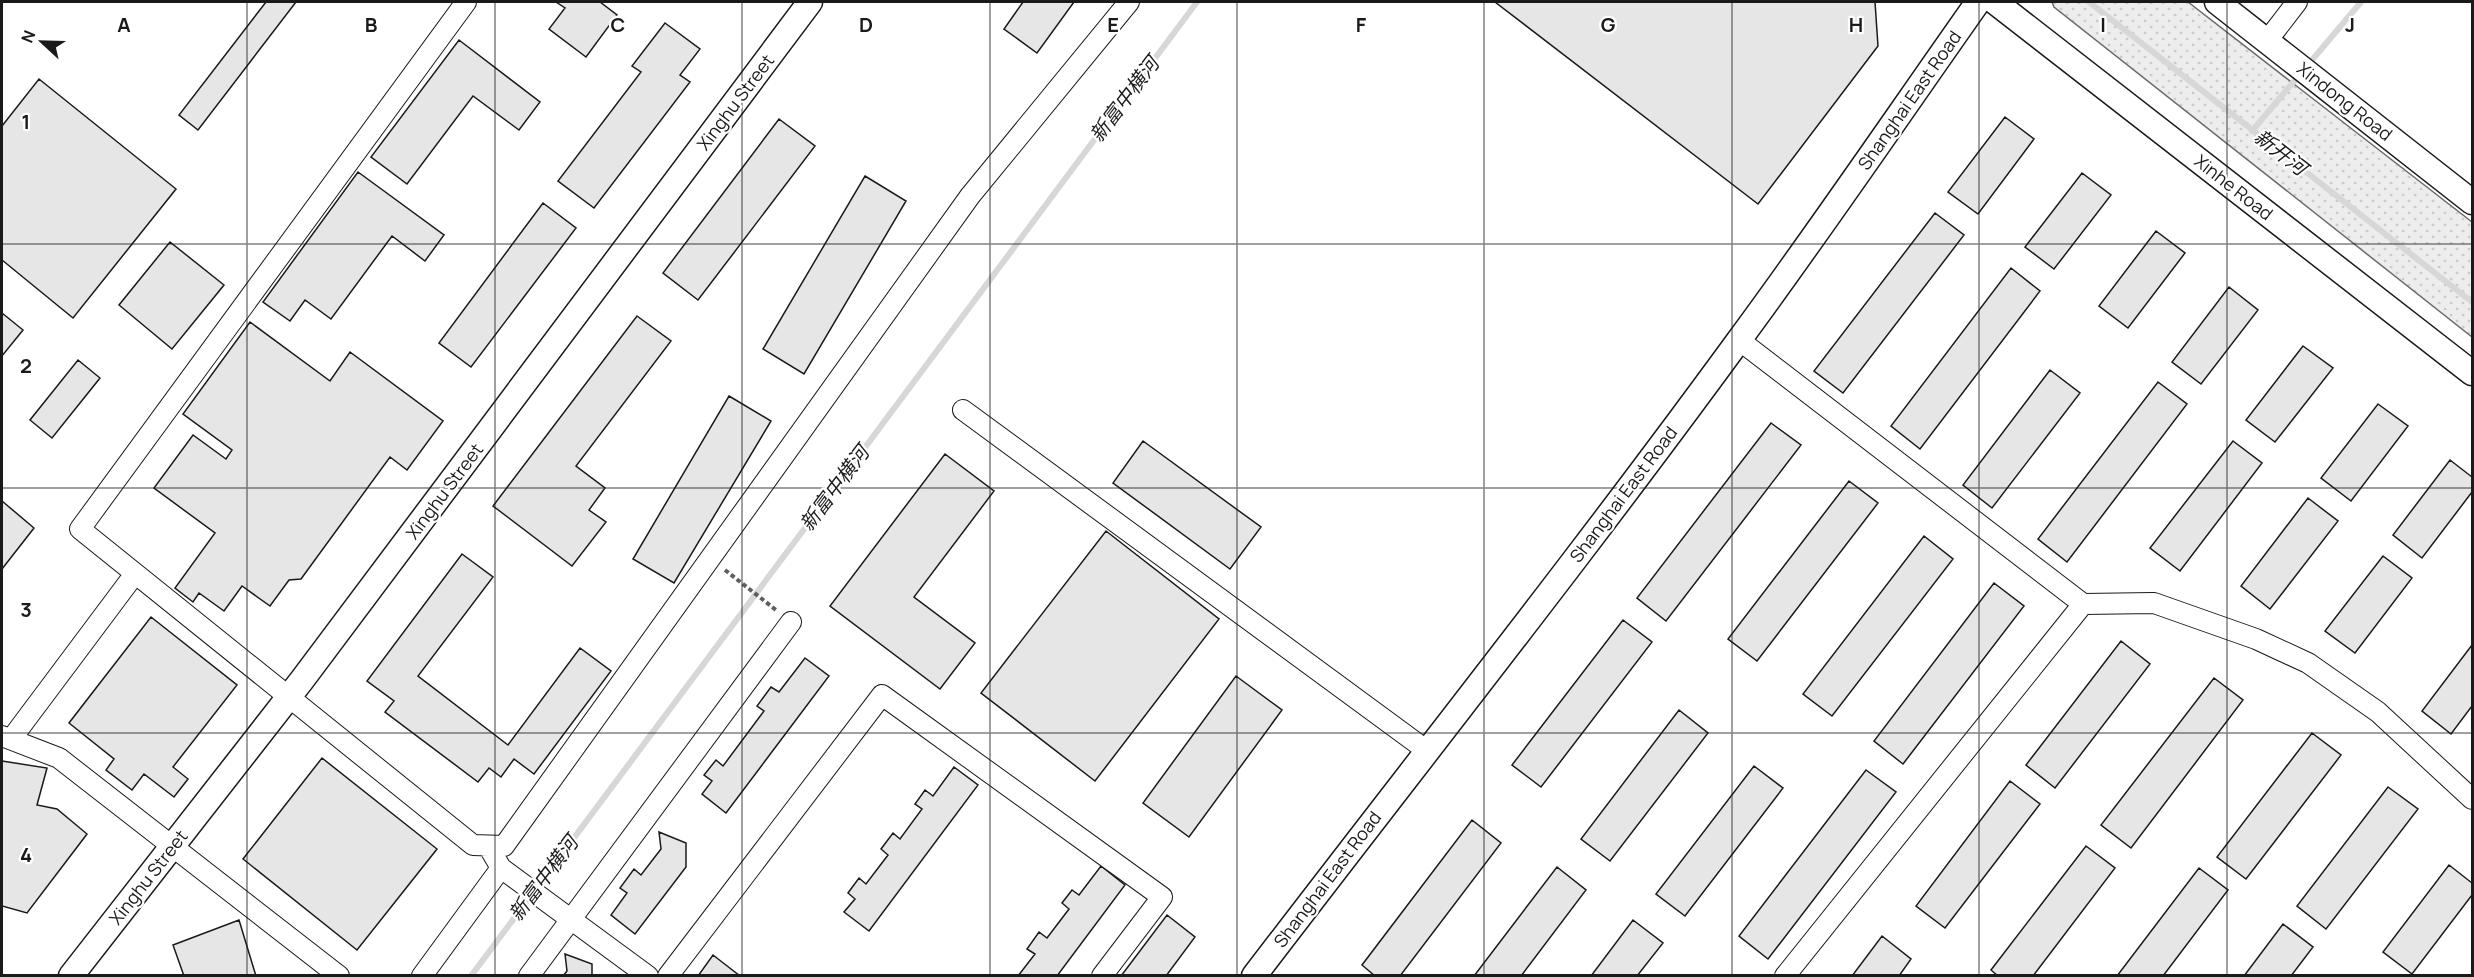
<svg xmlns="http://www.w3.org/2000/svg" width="2474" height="977" viewBox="0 0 2474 977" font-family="Manrope,'Noto Sans SC',sans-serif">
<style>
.grass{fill:url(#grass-dots);stroke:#6a6a6a;stroke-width:1.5}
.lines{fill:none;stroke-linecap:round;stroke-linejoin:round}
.stream{stroke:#d7d7d7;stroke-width:6}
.building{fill:#e6e6e6;stroke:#1a1a1a;stroke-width:1.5}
.minor-casing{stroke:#1a1a1a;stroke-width:22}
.tertiary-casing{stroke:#1a1a1a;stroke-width:27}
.path{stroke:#5f5f5f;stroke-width:4;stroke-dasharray:4.5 3;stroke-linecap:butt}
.minor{stroke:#fff;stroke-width:20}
.tertiary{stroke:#fff;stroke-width:24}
.grid{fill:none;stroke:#1a1a1a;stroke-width:1.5;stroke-opacity:0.55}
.labels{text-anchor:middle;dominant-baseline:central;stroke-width:4.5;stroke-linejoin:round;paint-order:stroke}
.street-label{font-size:18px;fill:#1a1a1a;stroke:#fff}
.water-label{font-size:20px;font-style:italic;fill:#1a1a1a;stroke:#fff}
.grid-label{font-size:20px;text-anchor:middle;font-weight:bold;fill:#1a1a1a;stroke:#fff;stroke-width:4.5;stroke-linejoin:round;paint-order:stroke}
</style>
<defs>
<pattern id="grass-dots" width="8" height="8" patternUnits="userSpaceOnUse" patternTransform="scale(1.5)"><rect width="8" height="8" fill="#ededed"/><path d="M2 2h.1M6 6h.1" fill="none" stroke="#cbcbcb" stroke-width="1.8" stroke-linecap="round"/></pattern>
</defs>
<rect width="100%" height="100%" fill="#fff"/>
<path class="grass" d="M2052,2h136l284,220v115l-418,-330z"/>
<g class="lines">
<path class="stream" d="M2089,2l383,300
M2307,66l54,-64
M2252,131l48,-57
M471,976l726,-974"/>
</g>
<path class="building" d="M266,2h30l-98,128 -19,-15z
M556,2h44l17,13 -31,42 -37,-28 16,-21z
M1023,2h51l-37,51 -33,-24z
M1495,2h380l3,44 -120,158z
M665,23l35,26 -20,26 10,7 -96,126 -36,-27 83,-109 -9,-6z
M459,40l81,62 -21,28 -46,-34 -66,88 -36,-27z
M39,79l137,110 -103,129 -71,-58v-134z
M2005,117l29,22 -56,75 -30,-22z
M779,119l36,27 -117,154 -35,-27z
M358,172l86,63 -19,26 -33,-25 -61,83 -26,-19 -15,21 -27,-19z
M2082,173l29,22 -57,74 -29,-22z
M865,176l41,25 -102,173 -41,-25z
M543,203l33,25 -105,139 -32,-24z
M1935,213l29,22 -121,158 -29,-22z
M2156,231l29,22 -57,75 -29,-22z
M170,242l54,43 -52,64 -53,-44z
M2011,268l29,23 -120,158 -29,-23z
M2229,287l29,23 -57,74 -29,-22z
M2,313l21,17 -21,26z
M637,316l34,25 -95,125 29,22 -16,22 17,12 -34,44 -79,-60z
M250,322l80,59 20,-29 93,69 -36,49 -17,-13 -89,122 -12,1 -19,26 -28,-20 -18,25 -25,-18 -6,9 -18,-14 40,-55 -61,-45 39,-53 33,24 6,-9 -49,-36z
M2303,346l30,22 -58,74 -29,-22z
M78,360l22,18 -48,60 -22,-18z
M2050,370l30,23 -88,115 -29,-23z
M2158,382l29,22 -120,158 -29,-23z
M729,396l42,25 -97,162 -41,-24z
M2378,404l30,22 -57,75 -30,-23z
M1771,423l30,22 -135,176 -29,-23z
M1143,441l118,86 -31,42 -117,-86z
M2233,441l29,22 -82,108 -30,-23z
M945,454l49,37 -80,106 61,46 -35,46 -110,-83z
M2450,460l22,17v15l-50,66 -29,-23z
M1849,481l29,22 -121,158 -29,-22z
M2308,498l30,23 -68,88 -29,-23z
M2,501l32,27 -32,41z
M1106,531l113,88 -124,162 -114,-88z
M1924,536l29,23 -121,157 -29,-22z
M462,554l31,23 -75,99 90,69 72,-97 31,23 -77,103 -20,-15 -13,18 -12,-9 -11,14 -93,-70 9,-11 -27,-20z
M2383,556l29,22 -57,75 -30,-22z
M1994,583l30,23 -121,158 -29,-23z
M151,617l86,68 -64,82 15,12 -14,18 -30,-23 -12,16 -26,-20 8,-11 -45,-36z
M1623,620l29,22 -111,145 -29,-22z
M2121,641l29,23 -95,124 -29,-23z
M2472,645v61l-21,28 -29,-23z
M805,658l24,18 -103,137 -24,-19 10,-13 -8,-6 12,-15 7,6 41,-55 -7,-5 14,-19 8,5z
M1236,676l46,34 -93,127 -46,-34z
M2214,678l29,22 -112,148 -30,-23z
M1679,710l29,23 -98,128 -29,-22z
M2312,733l29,22 -95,124 -29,-22z
M322,758l115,91 -80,101 -114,-91z
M2,761l45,7 -10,37 20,4 30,25 -60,79 -25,-7z
M1754,766l29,22 -98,128 -29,-22z
M954,767l24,18 -109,146 -25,-19 11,-13 -7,-6 11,-15 7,6 22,-29 -7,-6 12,-16 7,6 22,-30 -7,-5 10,-14 8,6z
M1866,770l30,22 -128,167 -29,-23z
M2010,781l30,23 -95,124 -29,-22z
M2388,787l30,22 -92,120 -29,-23z
M1472,820l29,23 -101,133h-25l-13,-11z
M659,832l27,11v24l-51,67 -24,-19 16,-22 -7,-5 14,-19 7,6 20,-26z
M2086,846l29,22 -82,108h-35l-7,-6z
M2449,865l23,18v12l-60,79 -29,-22z
M1101,866l24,19 -68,91h-39l17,-22 -8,-5 12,-17 8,6 22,-29 -7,-6 10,-13 7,5z
M1557,867l29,23 -65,86h-47z
M2199,868l29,22 -65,86h-46z
M1167,915l28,22 -29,39h-45z
M239,920l17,56h-72l-11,-31z
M1633,920l30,23 -26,33h-46z
M2283,924l30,23 -22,29h-47z
M1882,936l29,23 -12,17h-47z
M565,954l27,10v12h-29l4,-5z
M713,955l27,21h-42z"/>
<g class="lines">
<defs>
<path id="minor" d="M466,2l-386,527 393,316 31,1 466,-650 159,-194
M2267,41l30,-39
M1739,340l344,264 -298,372
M963,410l463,340
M2083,604l71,-1 102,36 52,24 70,49 94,87
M2,736l57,22 280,218
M12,738l122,-163
M488,846l13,22 147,108
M422,976l79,-108
M529,976l262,-354
M668,976l214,-281 280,202 -60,79"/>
<path id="tertiary" d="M1995,2l477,371
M2217,2l255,200
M71,976l231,-296 508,-678
M1254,976c162,-212 328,-421 485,-636 82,-111 160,-226 239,-338"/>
</defs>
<use href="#minor" class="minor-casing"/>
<use href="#tertiary" class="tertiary-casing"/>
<path class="path" d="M725,570l51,40"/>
<use href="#minor" class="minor"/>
<use href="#tertiary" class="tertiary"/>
</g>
<path class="grid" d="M247,2v974M495,2v974M742,2v974M990,2v974M1237,2v974M1484,2v974M1732,2v974M1979,2v974M2227,2v974M2,244h2470M2,488h2470M2,733h2470"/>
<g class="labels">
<g class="street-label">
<text transform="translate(1909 100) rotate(-55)">Shanghai East Road</text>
<text transform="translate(2345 101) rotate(38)">Xindong Road</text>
<text transform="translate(735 102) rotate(-53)">Xinghu Street</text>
<text transform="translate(2234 187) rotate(38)">Xinhe Road</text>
<text transform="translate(444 491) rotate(-53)">Xinghu Street</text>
<text transform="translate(1623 494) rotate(-53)">Shanghai East Road</text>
<text transform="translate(148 877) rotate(-52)">Xinghu Street</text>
<text transform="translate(1327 879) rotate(-53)">Shanghai East Road</text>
</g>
<g class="water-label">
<text transform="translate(1124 99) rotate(-53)">新富中横河</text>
<text transform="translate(2281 152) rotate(38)">新开河</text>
<text transform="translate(834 488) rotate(-53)">新富中横河</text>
<text transform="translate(543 878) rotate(-53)">新富中横河</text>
</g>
</g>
<g class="grid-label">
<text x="124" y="32">A</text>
<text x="371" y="32">B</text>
<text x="618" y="32">C</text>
<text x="866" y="32">D</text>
<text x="1113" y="32">E</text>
<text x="1361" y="32">F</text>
<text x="1608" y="32">G</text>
<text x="1856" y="32">H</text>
<text x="2103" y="32">I</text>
<text x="2350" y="32">J</text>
<text x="26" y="129">1</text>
<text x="26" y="373">2</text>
<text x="26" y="617">3</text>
<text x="26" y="862">4</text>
</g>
<rect width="2474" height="977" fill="none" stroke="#1a1a1a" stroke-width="6"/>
<g transform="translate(42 42) rotate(292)" stroke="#ffffff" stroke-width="4.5" paint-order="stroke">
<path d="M0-4.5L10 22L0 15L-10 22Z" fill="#1a1a1a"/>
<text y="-9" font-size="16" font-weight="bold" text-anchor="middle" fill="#1a1a1a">N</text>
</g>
</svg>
